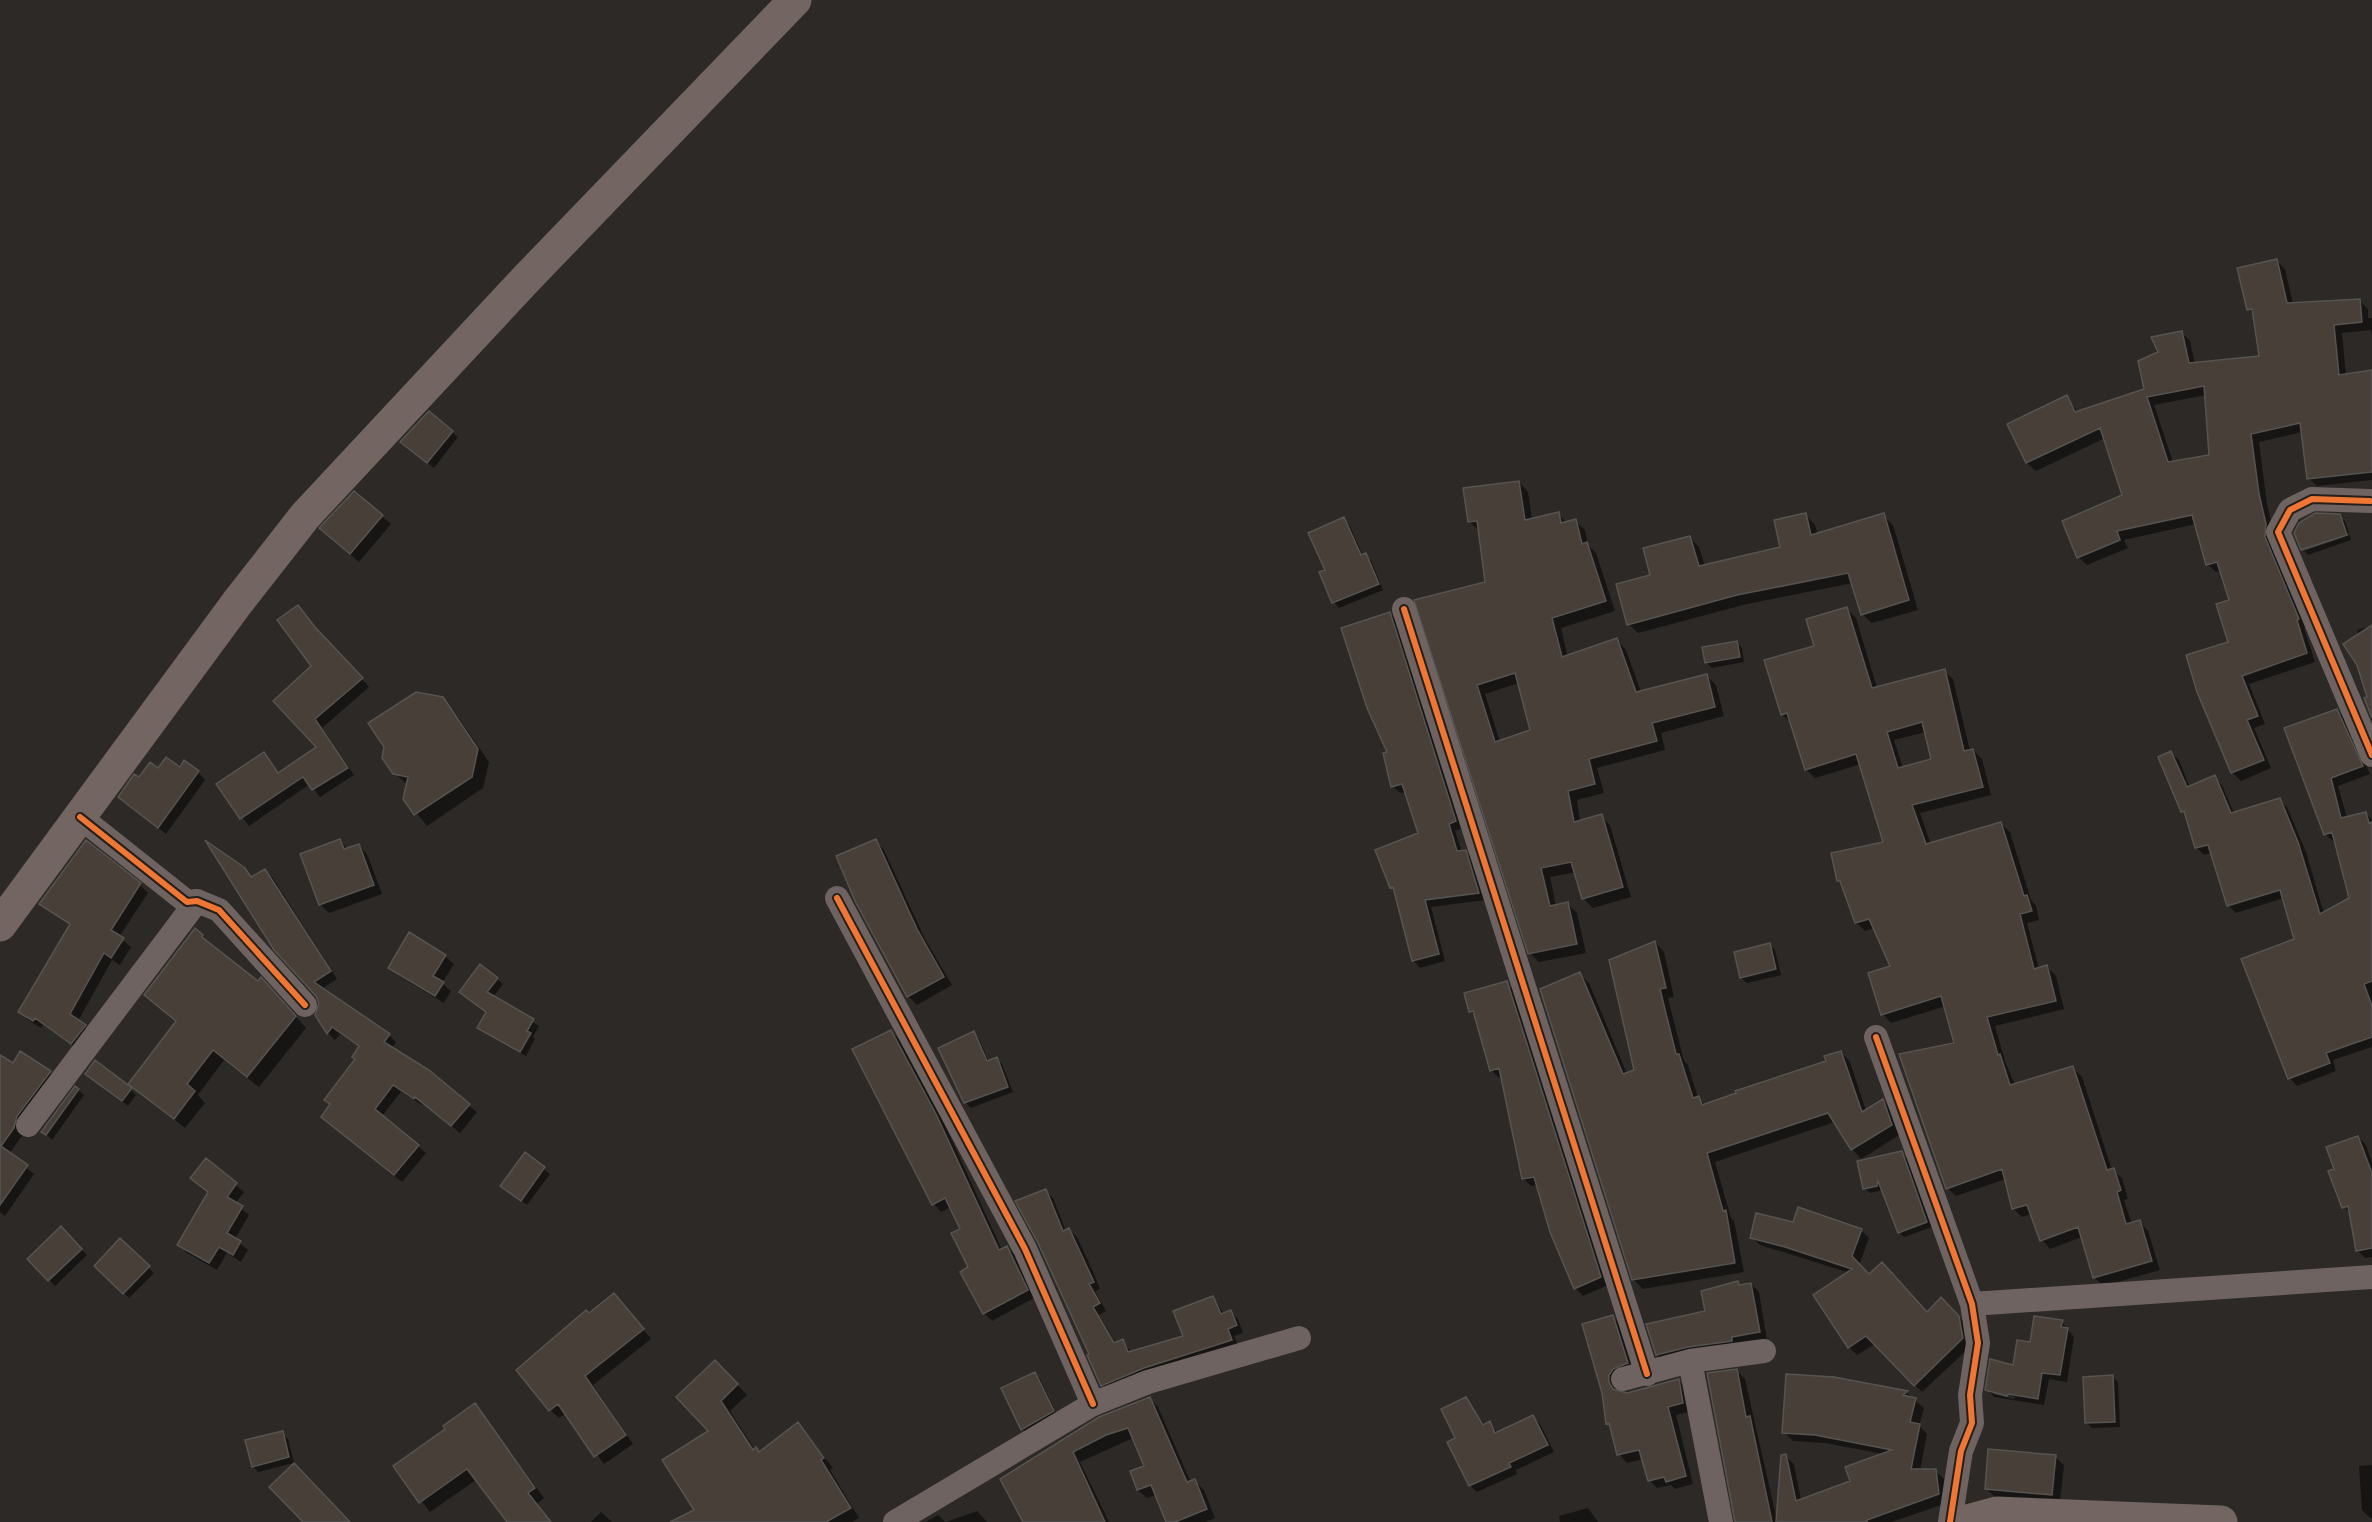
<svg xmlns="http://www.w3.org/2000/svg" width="2372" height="1522" viewBox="0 0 2372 1522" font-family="Quicksand,sans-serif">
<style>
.shadow{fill:#0007;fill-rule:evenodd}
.building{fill:#473f38;stroke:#565451;stroke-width:1.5;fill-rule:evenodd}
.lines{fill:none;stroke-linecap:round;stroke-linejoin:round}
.street{stroke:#6e6360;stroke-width:24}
.secondary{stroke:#726562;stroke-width:33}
.cycleway-casing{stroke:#251f1a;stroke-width:10}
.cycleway{stroke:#f07635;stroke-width:6}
</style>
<rect width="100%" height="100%" fill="#2c2926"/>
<path class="shadow" d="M2276,260l9,9 8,35 66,-4 9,9v9h4v17l-1,-5 -29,3 4,42 26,-3v108l-55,6 -9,-8 -5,-46 -44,10 8,62 7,30 33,94h-3l11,34 -66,22 16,40 -11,4 17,40 -30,13 -9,-9 -1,-171 -10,-30 -5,1 -9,-8 -11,-40 -72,16 4,8 -41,17 -9,-8 46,-61 -19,-58 -69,33 -9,-8 -18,-39 57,-27 12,15 68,-22 14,-37 22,-20 8,8 5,23 66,-6 -6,-42 -6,-7zM2206,395l5,62 -38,5 -19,-57z
M452,432l6,5 -24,31 -27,-21z
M1519,482l9,10 4,28 26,-6 9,9 8,-2 10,9 3,15 8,8 19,58 -54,17 7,29 49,-17 9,10 15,42 65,-17 10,10 8,31 -63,17 4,17 -68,18 7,25 -27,7 3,21 21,-5 9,9 21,72 -38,11 -10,-10 -7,-26 -26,5 6,30 12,-3 9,9 9,40 -47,9 -9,-9 -114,-352 71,-18 -8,-52 -10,-10zM1519,683l13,47 -32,12 -15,-48z
M354,493l37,31 -32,38 -29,-25z
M1806,515l9,10 3,9 65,-19 10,10 25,85 -46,13 -10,-9 -9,-31 -106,21 -109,29 -9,-9 23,-48 38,-38 9,9 6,19 77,-18z
M2316,515l23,1 6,5 4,12 -46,17 -8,-17 5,-9z
M1344,519l5,5 14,32 8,4 12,30 -44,18 -5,-6 -13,-29 6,-2z
M2350,535l1,5 -43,15 -4,-4z
M298,607l71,80 -47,41 32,47 -34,22 -10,-13 -61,42 -31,-41 45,-31 17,20 39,-27 -43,-45 37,-35z
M1847,609l9,9 21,70 67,-17 9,8 17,72 3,-1 9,9 9,36 -71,18 11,32 70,-21 9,8 21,68 5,6 3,14 -12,3 12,46 8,-2 9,9 8,33 -69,17 10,35 10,24 58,-17 9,9 30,93 10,8 6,21 -4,1 8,24 8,-2 8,9 12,39 -57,16 -9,-9 -12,-40 -32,12 -8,-9 -10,-26 -10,3 -9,-9 -7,-29 -50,17 -9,-8 -47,-133 56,-11 -10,-38 -55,17 -8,-9 9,-48 -18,-38 -9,3 -9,-9 -13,-37 -5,-4 47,-38 -24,-79 -46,14 -9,-9 -15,-46 -9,-9 34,-67zM1926,732l7,28 -30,8 -9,-28z
M1390,613l7,8 66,207 -8,3 7,21 3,-1 7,8 14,41 -55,7 14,54 -25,7 -7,-8 -18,-68 -4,-4 29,-54 -14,-42 -6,1 -7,-7 -4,-33z
M2372,626v90l-15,-86z
M1736,642l6,6 2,14 -32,6 -6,-6z
M442,699l12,12 35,51 -6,26 -56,38 -22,-27 3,-14 -14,-12z
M2337,710l8,9 25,55 -32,12 9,32 19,-5 6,7v20l-38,2 -9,-8z
M2171,753l8,7 11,28 24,-11 8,8 12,28 45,-13 8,7 19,45 18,62 27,-16 21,-45v194l-39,13 3,11 -39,15 -7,-8 6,-138 -12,-42 -48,15 -8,-8 -16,-52 -8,2 -7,-7 -10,-33 -4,-4z
M180,769l18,3 7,8 -39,54 -39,-30 13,-25 18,-9z
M340,841l8,8 10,-4 9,9 15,40 -53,19 -9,-9z
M875,841l9,9 41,89 27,46 -35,20 -9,-9 -52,-96z
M244,869l9,9 12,-8 8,8 64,101 -16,10 68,46 7,7 -4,7 85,63 -17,21 -37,-30 -1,2 -21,-13 -19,24 44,37 -24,29 -79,-65 34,-57 3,-13 -20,-13 -5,6 -7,-7 -11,-18 4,-13z
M140,885l8,8 -29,44 12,10 -11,18 -8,-5 -34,61 14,13 -12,17 -37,-26 -2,3 -13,-8 -8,-8 51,-86 -30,-22z
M202,936l56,47 13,7 35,38 -47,59 -35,-27 -26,35 7,8 -20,25 -55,-44 47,-62 -31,-27z
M1655,942l9,10 10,45 -6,1 16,63 4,4 10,33 8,7 122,-43 13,-10 9,10 16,49 17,-10 9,9 9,24 -40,25 -9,-10 -17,-27 -120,40 16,56 3,3 10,51 -101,17 -9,-9 -55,-306 10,9 38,91 9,-3z
M1769,944l6,6 6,25 -34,8 -6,-5z
M445,956l9,8 -12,19 9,8 -7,12 -45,-27 -9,-9z
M497,979l6,5 -10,13 46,29 -6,11 2,2 -9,17 -41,-23 -6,-6 8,-14 -20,-15z
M1507,983l7,8 94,294 -25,11 -8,-8 -37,-103 -7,1 -8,-8 -21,-101 -3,1 -8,-8 -15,-53 -6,-6z
M891,1032l8,7 45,84 58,127 5,-2 8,7 19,43 -42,23 -8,-8 -22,-41 8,-4 -8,-38 -11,-23 -10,5 -7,-8z
M973,1033l6,6 10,23 8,-3 5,5 11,28 -42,16 -6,-6z
M0,1056l13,9 37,7 8,8 -34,44 -2,12 -13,18 25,20 -29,42 -5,-4z
M92,1079l39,11 5,5 -8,11z
M78,1090l6,5 -32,45 -9,-9z
M2358,1137l8,8 6,18v94l-7,1 -8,-8 -6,-36 -7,-7 -8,-38z
M1901,1153l6,5 25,69 -28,10 -5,-5 -16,-42 -13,3 -5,-5z
M525,1155l25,19 -23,31 -19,-14z
M206,1160l38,32 -9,12 14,11 -14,24 13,11 -7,12 -14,-9 -10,17 -30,-17 -8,-8 30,-52 -17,-15z
M1046,1191l7,7 13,33 3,-1 8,7 18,39 5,13 -5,2 11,20 -7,4 17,28 6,-2 9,11 54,-15 28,-40 11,17 6,-3 8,8 5,14 -9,3 5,11 -130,45 -7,-7 -11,-30 -73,-153z
M1794,1224l67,6 8,8 -10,27 10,11 59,38 13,-15 26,26 3,22 -48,45 -47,-48 -18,11 -8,-8 1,-74 -90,-28 -8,-8z
M61,1229l26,26 -32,31 -26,-27z
M120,1240l34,33 -25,25 -33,-32z
M1738,1282l3,4 10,-2 8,8 8,48 -102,22 -8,-7z
M622,1303l29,36 -58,46 40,59 -29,20 -38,-51 -7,5 -9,-8 39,-95z
M1613,1317l8,8 15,46 -19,13v9l34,-4 27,-9 9,9 4,22 -15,4 17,69 -18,5 -4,-4 -14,3 -8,-8 -6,-21 -16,4 -8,-9 -7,-26 -4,-5 -5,-30z
M2062,1322l12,15 -7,45 -18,-3 -5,26 -50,-8 -7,-8 27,-22 18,-23zM1993,1390l22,7 -1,2 -21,-5z
M1737,1371l8,8 31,137 9,-60 9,8 7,36 51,-18 31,-28 -58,-11 -32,-2 -9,-9 50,-53 73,14 17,15 -5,18 8,8 -7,37h15l9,8 3,24 -55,19h-157z
M725,1372l22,23 -17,16 25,39 4,3 39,-29 35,44 -3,2 29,48 -7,4h-179l23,-12z
M1034,1374l6,5 18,38 -30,18 -6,-6 -19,-40z
M2113,1377l5,5 2,45 -28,1 -5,-5z
M1149,1399l9,8 33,76 4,-2 9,9 11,28 -10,4h-38l-11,-27 -9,3 -9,-8 -6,-18 14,-5 -13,-29 -53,24 29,60h-85l-22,-43z
M1466,1399l19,26 4,-2 9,10 35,-16 7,7 14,28 -38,18 1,4 -40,18 -7,-7z
M475,1405l69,93 -7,6 14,18h-45l-30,-42 -46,32 -35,-46 52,-37z
M282,1433l6,6 6,24 -36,9 -5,-6z
M2055,1457l9,8 -4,37 -65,-5 -9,-9z
M2372,1465v53h-2l-8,-8 -3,-44z
M1588,1508l10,14h-38l-1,-6z
M977,1511l10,11h-41z
M601,1512l11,10h-21z
M938,1515l7,7h-19z"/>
<path class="building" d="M2277,259l10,44 73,-4 2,23 -28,3 5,50 33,-5v102l-65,7 -7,-56 -49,11 8,60 7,30 -1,13 34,82 -2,1 10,33 -65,23 16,40 -11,4 17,40 -33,13 -34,-81 -11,-37 42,-13 -12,-38 13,-4 -12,-38 -11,3 -14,-50 -75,16 3,9 -43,18 -15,-37 60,-26 -22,-67 -74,35 -19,-39 60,-29 8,17 69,-23 -6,-28 20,-9 -7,-15 31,-6 7,32 70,-7 -7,-47 -5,1 -10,-42zM2204,386l5,69 -41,7 -21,-65z
M429,411l24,20 -26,32 -27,-21z
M1519,481l6,39 34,-8 2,11 15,-4 6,25 5,-2 19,59 -54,17 10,39 55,-19 19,54 71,-18 8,33 -63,16 5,18 -68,18 6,25 -27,7 6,31 28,-8 21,73 -41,12 -11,-37 -30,6 9,38 18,-4 9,42 -49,10 -114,-354 71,-18 -8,-61 -9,1 -5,-34zM1515,673l15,57 -35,12 -18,-57z
M354,491l29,24 -33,39 -31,-26z
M1806,513l5,22 73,-22 25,87 -48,15 -13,-42 -111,22 -110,30 -11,-41 34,-9 -7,-27 47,-12 9,30 81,-19 -6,-27z
M2315,513l25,1 7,21 -46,15 -7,-17 5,-10z
M1344,517l17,38 5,-2 13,31 -47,19 -13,-31 6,-2 -17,-37z
M298,605l17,22 48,51 -48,41 33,49 -36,22 -9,-13 -63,42 -24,-35 48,-32 14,21 38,-26 -43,-46 38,-35 -34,-46z
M1847,607l25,81 73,-19 19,82 9,-2 10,38 -71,18 14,39 75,-22 23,74 3,-1 5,16 -12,3 14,55 13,-4 9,36 -69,16 11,38 2,-1 10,31 63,-19 34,104 7,-2 7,22 -4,2 9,32 14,-4 12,41 -59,17 -15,-51 -38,14 -13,-36 -15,4 -10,-40 -56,20 -47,-135 55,-11 -13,-47 -60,19 -13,-42 22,-7 -21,-47 -14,4 -15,-42h-3l-6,-28 52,-11 -27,-88 -51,16 -18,-57 -6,2 -17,-55 50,-14 -8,-27zM1922,722l9,37 -33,9 -11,-36z
M1390,612l66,209 -7,3 8,27 9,-1 13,43 -54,7 14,54 -27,7 -19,-74 -3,1 -15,-38 43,-17 -16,-49 -11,3 -8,-34 4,-1 -20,-44 -26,-80z
M2372,625v93l-8,-20 3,-1 -10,-32 -14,-21z
M1737,641l3,16 -35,6 -3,-16z
M416,692l27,5 35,52 -6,28 -58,38 -11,-16 5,-22 -15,-3 -11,-16 2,-11 -16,-24z
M2337,709l26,57 -32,12 10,40 25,-6 3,11 3,-1v159l-8,3 8,22v31l-46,16 4,10 -42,16 -47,-120 53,-20 -14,-49 -53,16 -19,-61 -13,3 -11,-37 -3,1 -23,-55 13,-6 16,36 28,-12 16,38 49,-15 18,44 22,72 29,-16 -17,-66 -8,3 -40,-107z
M166,757l14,10 4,-7 15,11 -41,57 -40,-31 16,-23 5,3 11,-15 8,6z
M340,839l4,10 15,-5 15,41 -55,20 -19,-51z
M876,839l41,90 27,48 -37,20 -52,-96 -19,-45z
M86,840l55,43 -30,47 13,8 -13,20 -7,-5 -34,61 16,11 -15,19 -36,-26 -2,3 -15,-9 52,-88 -31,-20z
M205,840l40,28 6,9 14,-8 66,102 -17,11 76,52 -6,8 45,28 41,34 -19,22 -36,-29 -1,2 -21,-14 -18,24 44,36 -25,30 -73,-58 9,-13 -6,-4 31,-41 -3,-2 7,-11 -27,-19 -5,7 -12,-19 4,-12 -3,-7 -42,-46z
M195,928l8,7 -1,2 56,44 3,-4 35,39 -49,61 -34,-27 -26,34 8,7 -21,28 -46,-35 48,-63 -32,-26z
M409,932l37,23 -13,21 11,6 -9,14 -47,-28z
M1655,941l11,47 -6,1 16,65h3l14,44 6,-2 3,9 34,-12 -1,-2 91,-30 -2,-5 17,-5 21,61 21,-13 9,26 -41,25 -23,-37 -121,40 16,58 3,-1 9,53 -103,17 -92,-291 40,-17 43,102 11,-4 -25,-110z
M1770,943l6,26 -36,9 -6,-26z
M480,964l18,14 -11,14 47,27 -7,12 4,2 -11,19 -43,-24 9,-16 -27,-20z
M1507,981l94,296 -27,12 -24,-57 -16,-55 -12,2 -23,-111 -9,3 -17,-60 -4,1 -5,-19z
M891,1030l45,84 63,136 8,-4 21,44 -45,24 -23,-42 8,-5 -17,-34 9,-4 -15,-31 -13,7 -80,-156z
M974,1031l13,30 10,-4 11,30 -44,16 -26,-55z
M20,1051l31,20 -34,45 -3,12 -13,18 27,19 -28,40v-150l13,8z
M95,1060l37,28 -10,13 -37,-27z
M75,1086l4,3 -33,46 -5,-3z
M2358,1136l14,37v75l-16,3 -8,-45 -6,2 -14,-37 6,-2 -8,-22z
M1902,1151l25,71 -29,11 -20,-52 -1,5 -14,3 -6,-28z
M525,1152l20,15 -24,34 -21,-15z
M206,1158l31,25 -10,14 16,9 -16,27 14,8 -8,14 -14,-8 -10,16 -32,-18 31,-53 -18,-14z
M1046,1189l17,42 6,-3 18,39 7,15 -5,2 11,19 -7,4 21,36 9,-4 5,13 55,-16 -10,-25 40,-15 8,18 10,-4 6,15 -9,4 4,11 -88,28 -43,18 -14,-31 2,-1 -51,-111 -23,-42z
M1798,1207l64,22 -10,27 17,18 13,-12 45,50 14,-15 18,19 4,22 -49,48 -48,-50 -18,12 -35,-53 39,-26 -67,-22 -35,-9 6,-25 37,9z
M61,1226l21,23 -34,32 -21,-22z
M120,1238l30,28 -27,28 -29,-28z
M1738,1281l1,4 12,-2 9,49 -28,5v4l-44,6 -32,8 -10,-31 59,-13 -4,-20z
M614,1293l30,36 -59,47 41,59 -32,22 -36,-53 -9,7 -33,-41 70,-60 3,3z
M1613,1315l15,48 -15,6 -4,6v7l4,7 14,4 52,-14 4,24 -15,4 18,69 -20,6 -2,-5 -16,4 -9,-31 -22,5 -8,-32 -3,1 -4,-31 -20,-69z
M2034,1316l29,4 -2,7 7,1 -8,47 -18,-2 -4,26 -30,-5 -1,2 -22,-6 5,-31 23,6 4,-25 13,2z
M715,1360l23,24 -17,17 32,49 3,-3 3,5 39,-30 26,36 -3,2 30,48 -25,14h-156l24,-12 -32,-50 46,-29 -32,-34z
M1737,1369l9,48 4,-1 22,106h-37l-28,-149z
M1035,1372l19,39 -33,19 -20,-42z
M1786,1374l48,3 74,14 -5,4 13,3 -6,24 10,2 -9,45h25l3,25 -72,26v2h-91l5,-67 5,-1 10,47 54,-20 -5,-14 47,-17 -77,-15 -33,-2z
M2113,1375l2,47 -30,1 -2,-46z
M1150,1397l37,85 8,-3 12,30 -32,13h-9l-15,-37 -14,5 -7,-19 14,-5 -16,-38 -22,7 -33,17 32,70h-82l-23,-43 99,-62z
M1466,1397l17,28 7,-4 5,12 38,-18 15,30 -39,18 2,4 -42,19 -22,-44 8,-4 -14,-29z
M475,1403l60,85 -7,5 23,29h-44l-40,-53 -48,34 -26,-37 52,-37 -2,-3z
M283,1431l6,26 -37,10 -7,-27z
M1988,1449l68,6 -4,40 -67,-6z
M294,1463l56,59h-47l-34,-35z"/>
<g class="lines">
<path class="street" d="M2370,501l-58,-2 -22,11 -12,22 94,223
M1404,609l243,765
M80,817l107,85 10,-1 22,9 86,95
M837,898l188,351 68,155
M1876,1037l96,267 6,39 -8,52 2,28 -11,28 -11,71
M28,1125l169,-224
M1972,1304l400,-27
M1690,1361l31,161
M1623,1379l67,-18 74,-10
M895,1522l198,-118 55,-22 151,-44"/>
<path class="secondary" d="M0,925l237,-322 68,-87 223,-239 267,-277
M1964,1522l33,-9 224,9"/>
<defs>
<path id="cycleway" d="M2370,501l-58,-2 -22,11 -12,22 94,223
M1404,609l243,765
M80,817l107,85 10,-1 22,9 86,95
M837,898l188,351 68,155
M1876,1037l96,267 6,39 -8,52 2,28 -11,28 -11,71"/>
</defs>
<use href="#cycleway" class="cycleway-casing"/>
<use href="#cycleway" class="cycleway"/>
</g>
</svg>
